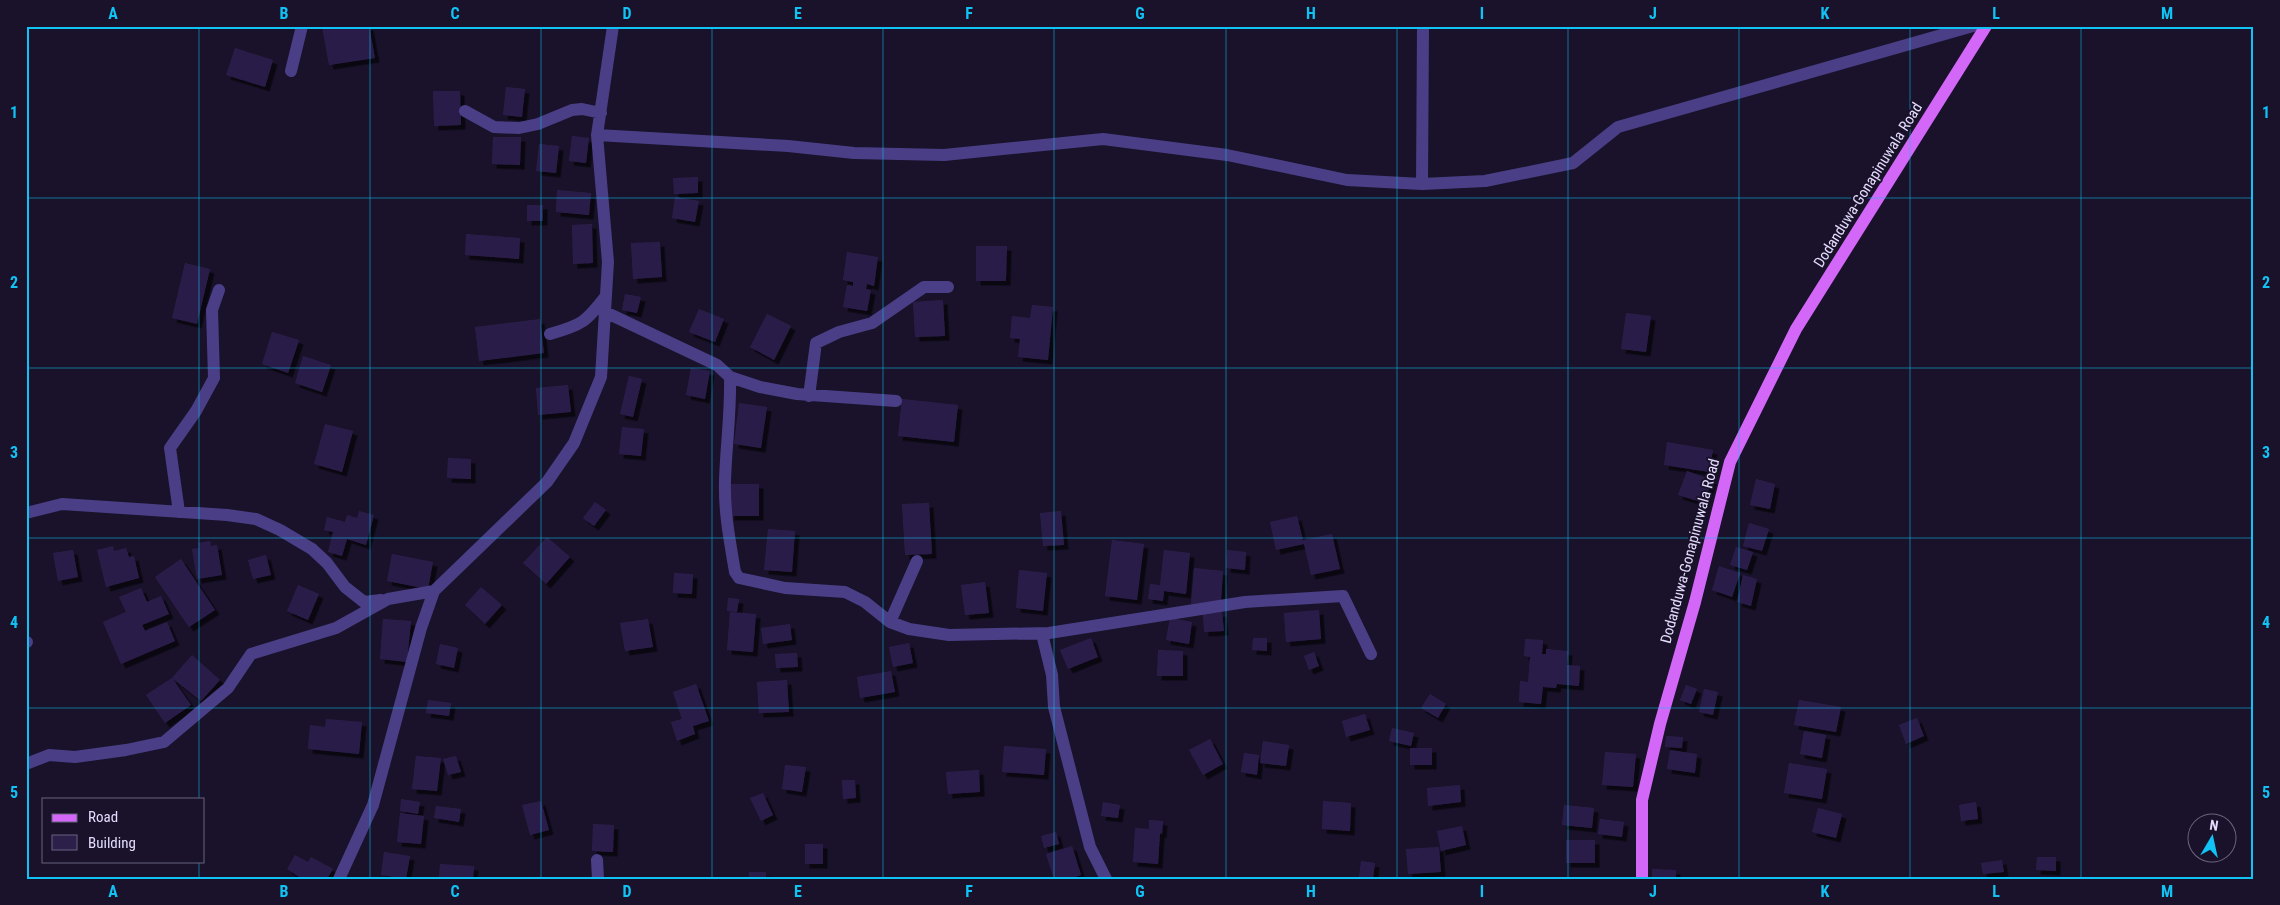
<svg xmlns="http://www.w3.org/2000/svg" width="2280" height="905" viewBox="0 0 2280 905" font-family="'Roboto Condensed',sans-serif">
<style>
.building{fill:#2c1f4a;filter:url(#shadow)}
.lines{fill:none;stroke-linecap:round;stroke-linejoin:round}
.minor{stroke:#4a3f86;stroke-width:12}
.major{stroke:#d368f8;stroke-width:12}
.grid{fill:none;stroke:#11c3f5;stroke-width:1;stroke-opacity:0.55}
.labels{text-anchor:middle;dominant-baseline:central;stroke-width:4;stroke-linejoin:round;paint-order:stroke}
.street-label{font-size:15px;fill:#e4dcfd;stroke:#19122a}
.neatline{fill:none;stroke:#11c3f5;stroke-width:2}
.grid-label{font-size:16px;text-anchor:middle;font-weight:bold;fill:#11c3f5}
</style>
<defs>
<filter id="shadow"><feDropShadow dx="4.5" dy="4.5" stdDeviation="0" flood-color="#0009"/></filter>
</defs>
<rect width="100%" height="100%" fill="#19122a"/>
<path class="building" d="M322,26h47l6,32 -46,7z
M235,48l38,12 -8,27 -39,-12z
M506,87l19,2 -3,28 -19,-2z
M433,91h27l1,34 -27,1z
M572,136l17,2 -3,25 -17,-2z
M493,137h28l-1,28 -28,-1z
M539,144l20,2 -3,27 -20,-2z
M698,177v16l-24,1 -1,-16z
M557,190l34,3 -2,22 -33,-3z
M675,197l24,4 -4,21 -23,-4z
M527,205h16v16h-16z
M592,224l1,39 -20,1 -1,-39z
M466,234l54,4 -1,21 -54,-4z
M660,242l2,35 -29,2 -2,-36z
M976,246h31l-1,35h-30z
M847,252l31,5 -4,29 -7,-2 -1,5 5,1 -4,21 -24,-4 4,-22 6,1v-4l-10,-2z
M185,263l25,6 -13,55 -25,-6z
M625,294l16,3 -4,16 -15,-3z
M943,300l2,36 -30,1 -2,-35z
M1032,305l21,2 -5,53 -30,-3 2,-18 -10,-1 2,-22 18,2z
M699,309l25,10 -9,23 -26,-10z
M1626,313l25,3 -5,36 -25,-3z
M767,314l24,12 -17,34 -24,-13z
M540,319l4,34 -65,8 -4,-34z
M272,332l27,8 -11,33 -26,-9z
M303,356l28,9 -9,27 -27,-9z
M691,368l19,3 -5,28 -19,-4z
M629,376l13,3 -9,38 -13,-3z
M568,385l3,27 -33,3 -2,-27z
M902,399l56,6 -4,37 -56,-6z
M739,403l28,4 -6,41 -27,-4z
M325,424l28,7 -11,41 -28,-8z
M622,427l22,2 -3,27 -22,-2z
M1667,442l46,8 -4,22 -45,-7z
M448,458l23,1v20l-24,-1z
M1687,471l25,9 -8,23 -26,-8z
M1756,479l19,5 -5,25 -20,-4z
M730,484h29v32h-29z
M595,502l11,8 -12,16 -11,-8z
M929,503l3,51 -27,1 -3,-51z
M359,511l15,4 -8,30 -19,-6 -5,17 -14,-4 5,-20 -9,-2 3,-13 18,5 2,-7 10,3z
M1061,511l3,34 -21,1 -3,-33z
M1297,516l6,24 29,-6 8,35 -29,6 -7,-31 -28,6 -6,-28z
M1749,523l20,6 -7,22 -19,-5z
M768,529l27,2 -3,41 -28,-2z
M547,537l23,20 -24,27 -23,-21z
M1112,540l32,4 -7,56 -32,-4z
M210,541l1,5 6,-1 5,30 -25,4 -5,-30 7,-1 -1,-5z
M113,546l1,5 12,-3 3,9 5,-1 5,22 -33,9 -9,-37z
M1736,547l17,5 -6,18 -17,-5z
M73,550l5,27 -20,4 -5,-28z
M1164,550l26,3 -4,41 -22,-3 -1,10 -15,-2 2,-15 10,1z
M1227,550l19,2 -1,18 -19,-2z
M392,554l41,8 -5,27 -41,-8z
M266,555l5,20 -18,4 -5,-19z
M181,559l34,51 -26,17 -34,-50z
M1719,566l21,7 -8,24 -20,-7z
M1194,568l29,3 -2,30 -30,3z
M1019,570l28,3 -4,38 -27,-3z
M674,573l19,1 -1,20 -19,-1z
M1743,575l14,4 -6,27 -14,-4z
M985,582l4,31 -24,2 -4,-30z
M298,585l21,9 -11,26 -21,-9z
M481,587l21,18 -17,19 -20,-19z
M141,588l6,14 14,-6 8,18 -27,11 3,6 22,-9 8,19 -54,23 -18,-42 23,-10 -7,-15z
M728,598l11,1 -2,13 -10,-1z
M1319,610l2,29 -35,3 -2,-29z
M730,612l26,2 -3,38 -26,-2z
M1222,612l2,19 -20,1 -1,-18z
M1170,618l22,4 -3,22 -23,-4z
M383,619l28,2 -4,41 -27,-3z
M648,619l5,28 -28,4 -5,-28z
M790,624l2,16 -29,4 -2,-16z
M1091,638l7,19 -30,12 -8,-19z
M1253,638h14v13l-15,-1z
M1525,639l18,1 -1,14h4v-5l22,2 -1,14 13,1 -1,20 -22,-2 -1,4 -13,-1 -2,17 -22,-2 1,-21 8,1 2,-25 -6,-1z
M909,643l4,20 -20,4 -4,-20z
M440,644l18,4 -4,20 -18,-4z
M1158,650l25,1v25h-26z
M1314,652l5,14 -10,4 -5,-14z
M797,653l1,14 -22,1 -1,-14z
M192,655l28,25 -19,21 -29,-23z
M891,671l4,21 -35,6 -3,-21z
M172,678l19,27 -26,18 -19,-28z
M787,680l2,32 -30,1 -2,-31z
M696,684l13,37 -16,5 2,8 -18,7 -6,-19 11,-3 -9,-27z
M1686,685l11,4 -6,15 -11,-4z
M1704,689l14,3 -5,23 -14,-3z
M1430,694l16,10 -8,14 -17,-10z
M428,700l23,3 -2,13 -23,-3z
M1799,700l42,7 -5,25 -42,-7z
M1365,714l5,16 -24,7 -4,-16z
M1917,718l7,18 -18,8 -7,-19z
M326,719l36,3 -3,32 -51,-5 2,-24 15,2z
M1392,728l22,5 -3,13 -22,-5z
M1804,731l22,4 -4,23 -22,-4z
M1666,736l17,1 -1,11 -17,-1z
M1210,739l13,25 -20,11 -14,-25z
M1263,741l26,4 -3,21 -26,-3z
M1004,746l42,3 -2,26 -42,-3z
M1410,748h22v17h-22z
M1670,750l27,4 -2,19 -28,-4z
M1605,752l31,2 -3,33 -31,-2z
M1244,753l15,2 -2,20 -16,-3z
M416,756l25,2 -4,33 -25,-2z
M456,756l5,16 -13,3 -5,-16z
M1789,763l38,6 -5,30 -38,-6z
M785,765l21,2 -4,25 -20,-3z
M979,770l1,22 -32,2 -2,-22z
M842,780h13l1,18 -13,1z
M1460,785l1,17 -33,4 -1,-18z
M763,793l10,22 -12,6 -11,-23z
M401,799l19,3 -2,12 -18,-3z
M541,801l8,29 -19,5 -8,-30z
M1323,801l28,2 -1,28 -28,-2z
M1103,802l17,3 -2,13 -17,-2z
M1976,802l2,17 -17,2 -2,-16z
M1564,805l30,3 -2,20 -30,-3z
M436,806l25,3 -2,13 -25,-4z
M1818,808l24,6 -6,24 -24,-6z
M400,813l24,3 -3,28 -24,-2z
M1600,819l24,3 -2,15 -24,-3z
M1149,820l14,1 -1,13 -2,-1 -2,31 -25,-2 2,-34 14,1z
M593,824l21,1 -1,27 -21,-1z
M1462,826l4,19 -25,6 -4,-20z
M1056,832l3,12 -15,4 -3,-12z
M1566,840h29v23h-29z
M805,844h18v20h-18z
M1072,846l9,29 -12,4h-15l-8,-25z
M1439,847l2,25 -33,2 -2,-25z
M384,852l26,4 -4,23 -25,-4z
M295,855l13,7 3,-5 22,12 -6,10h-25l-15,-10z
M2037,857h19v14l-20,-1z
M2002,860l2,12 -21,2 -2,-11z
M1361,861l14,2 -2,16 -14,-2z
M440,864l34,2 -1,13h-34z
M1652,869l24,1v9h-24z
M749,872h17v7h-17z"/>
<g class="lines">
<path class="minor" d="M291,71l11,-45
M465,111l29,16 25,1 19,-4 34,-14 10,-1 19,4
M597,135l191,11 66,7 90,2 159,-16 124,16 120,25 75,4 63,-3 88,-18 45,-36 355,-101
M1422,184l1,-158
M605,312l112,53 13,12c1,35 -4,69 -5,104 -1,31 5,61 10,91l4,6 46,10 60,4 20,10 25,20 19,7 40,6 100,-2 196,-31 98,-6 28,58
M550,334c32,-9 36,-12 56,-38
M730,377l30,10 37,7 99,7
M809,396l7,-53 23,-11 33,-9 52,-36h24
M179,512l-9,-64 26,-37 18,-33 -2,-68 7,-20
M26,513l36,-9 165,11 29,4 24,11 32,19 15,14 18,24 19,15 17,-2
M890,622l27,-61
M1042,634l10,41 2,32 36,140 16,32
M26,642h1
M26,764l23,-9 26,2 51,-7 38,-8 64,-54 23,-34 85,-26 52,-29 46,-8
M597,860l1,19
M339,879l34,-74 48,-177 13,-37 113,-109 27,-39 27,-66 7,-115 -11,-127 16,-109"/>
<path class="major" d="M1642,879v-79l18,-76 35,-122 35,-140 66,-133 190,-303"/>
</g>
<path class="grid" d="M199,26v773M370,26v853M541,26v853M712,26v853M883,26v853M1054,26v853M1226,26v853M1397,26v853M1568,26v853M1739,26v853M1910,26v853M2081,26v853M26,198h2228M26,368h2228M26,538h2228M26,708h2228M199,861v18"/>
<g class="labels">
<g class="street-label">
<text transform="translate(1868 185) rotate(-58)">Dodanduwa-Gonapinuwala Road</text>
<text transform="translate(1690 551) rotate(-75)">Dodanduwa-Gonapinuwala Road</text>
</g>
</g>
<rect width="2280" height="905" fill="none" stroke="#19122a" stroke-width="55"/>
<rect x="42" y="798" width="162" height="65" fill="#19122a" stroke="#6a637e"/>
<rect x="52" y="814" width="25" height="8" fill="#d368f8" stroke="#6a637e"/>
<text x="88" y="822" font-size="15" fill="#e4dcfd">Road</text>
<rect x="52" y="835" width="25" height="15" fill="#2c1f4a" stroke="#6a637e"/>
<text x="88" y="848" font-size="15" fill="#e4dcfd">Building</text>
<g transform="translate(2212 838) rotate(9)"><circle r="24" fill="#19122a" stroke="#6a637e"/>
<path d="M0-4L9 19L0 12L-9 19Z" fill="#11c3f5"/>
<text y="-8" font-size="14" font-weight="bold" text-anchor="middle" fill="#e4dcfd">N</text>
</g>
<rect x="28" y="28" width="2224" height="850" class="neatline"/>
<g class="grid-label">
<text x="113" y="19">A</text>
<text x="284" y="19">B</text>
<text x="455" y="19">C</text>
<text x="627" y="19">D</text>
<text x="798" y="19">E</text>
<text x="969" y="19">F</text>
<text x="1140" y="19">G</text>
<text x="1311" y="19">H</text>
<text x="1482" y="19">I</text>
<text x="1653" y="19">J</text>
<text x="1825" y="19">K</text>
<text x="1996" y="19">L</text>
<text x="2167" y="19">M</text>
<text x="14" y="118">1</text>
<text x="2266" y="118">1</text>
<text x="14" y="288">2</text>
<text x="2266" y="288">2</text>
<text x="14" y="458">3</text>
<text x="2266" y="458">3</text>
<text x="14" y="628">4</text>
<text x="2266" y="628">4</text>
<text x="14" y="798">5</text>
<text x="2266" y="798">5</text>
<text x="113" y="897">A</text>
<text x="284" y="897">B</text>
<text x="455" y="897">C</text>
<text x="627" y="897">D</text>
<text x="798" y="897">E</text>
<text x="969" y="897">F</text>
<text x="1140" y="897">G</text>
<text x="1311" y="897">H</text>
<text x="1482" y="897">I</text>
<text x="1653" y="897">J</text>
<text x="1825" y="897">K</text>
<text x="1996" y="897">L</text>
<text x="2167" y="897">M</text>
</g>
</svg>
